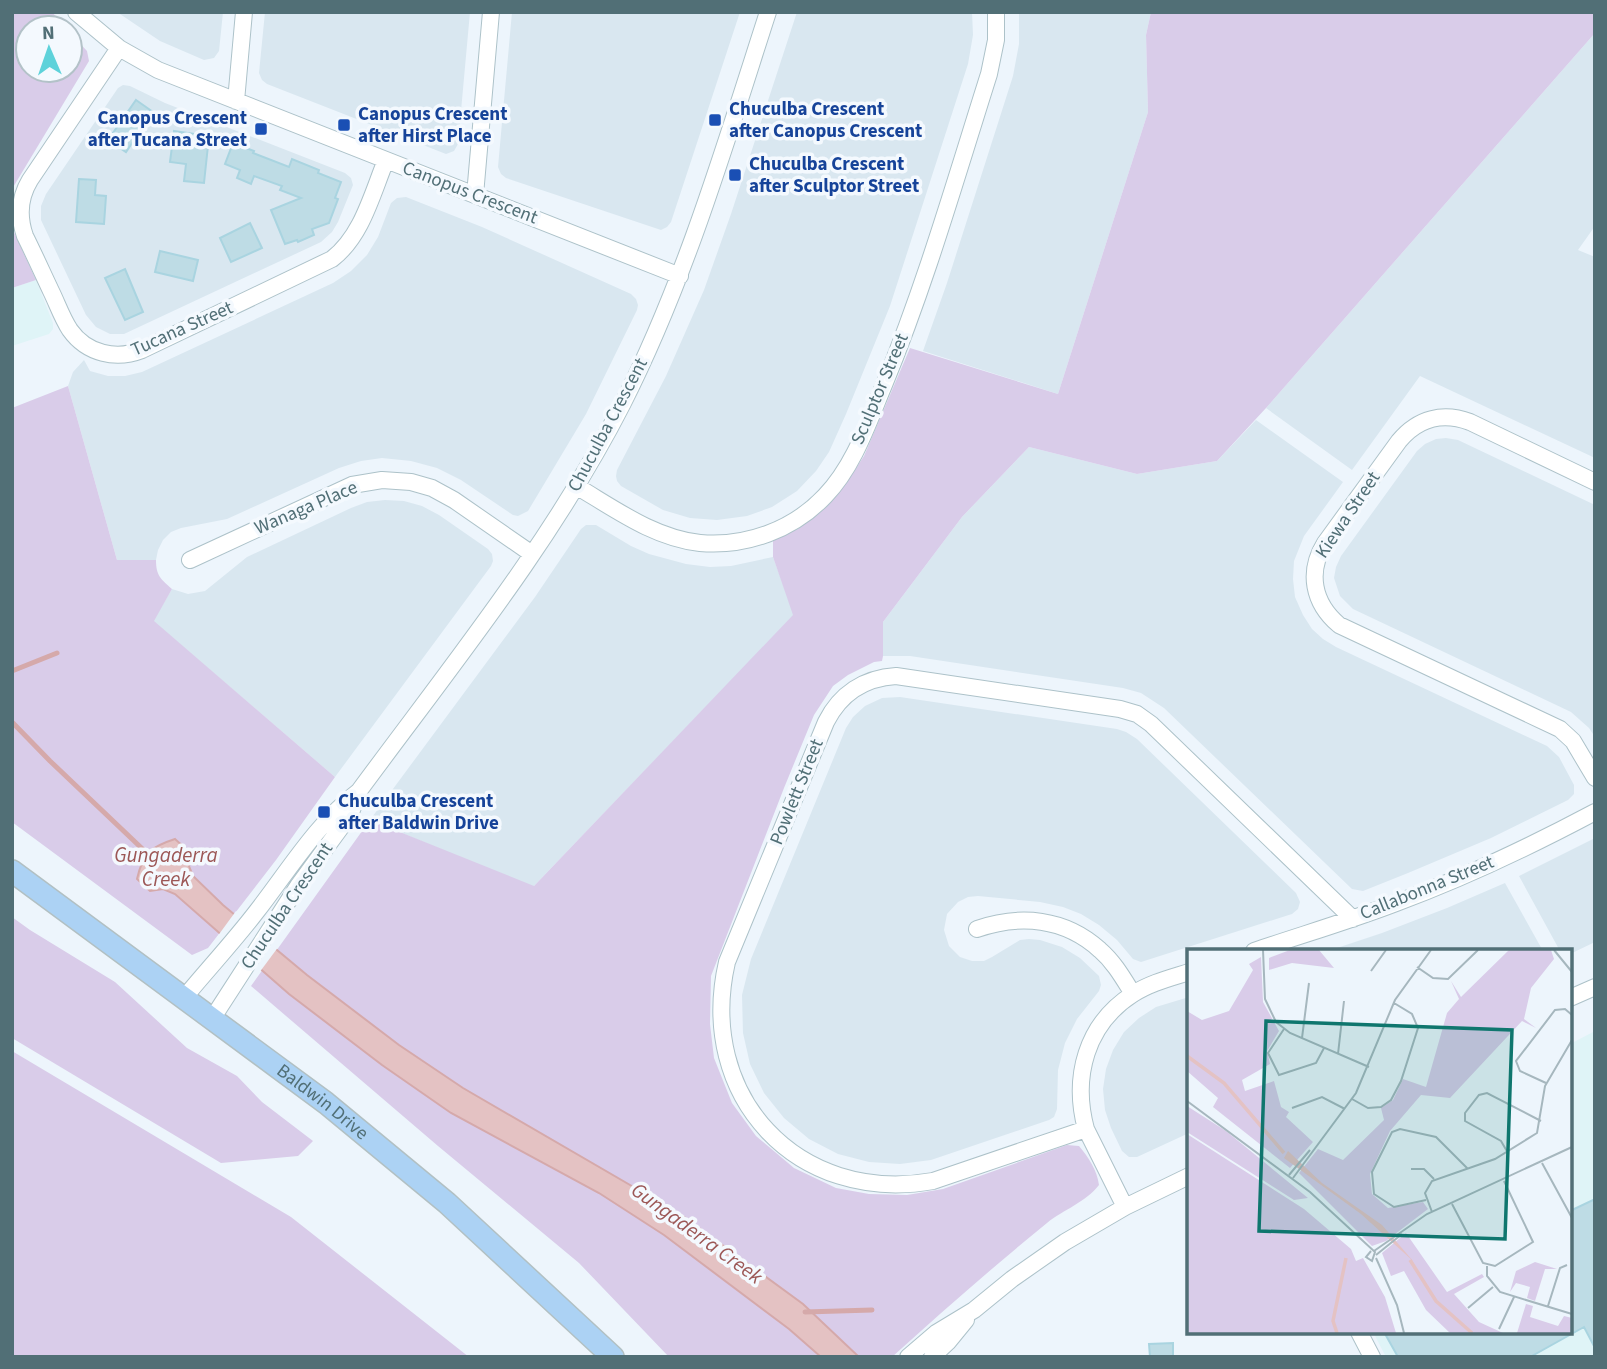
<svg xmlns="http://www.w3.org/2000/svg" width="1607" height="1369" viewBox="0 0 1607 1369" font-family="'Source Sans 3',sans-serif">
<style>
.residential{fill:#d9e7f0}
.commercial{fill:#dff4f7}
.green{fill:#d9cce9}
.water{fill:#e4c2c3;stroke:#d5a9aa;stroke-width:2}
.pier{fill:#edf5fc}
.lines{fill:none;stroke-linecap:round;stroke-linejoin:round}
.stream{stroke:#d5a9aa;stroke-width:5}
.building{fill:#bedce5;stroke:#a9d4e0;stroke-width:2}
.minor-casing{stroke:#adc2c9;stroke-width:18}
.major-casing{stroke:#b2c0c3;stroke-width:24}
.minor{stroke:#fff;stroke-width:16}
.major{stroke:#acd2f4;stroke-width:21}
.transit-dot{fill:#1a4fb4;stroke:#f4f9fe;stroke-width:2.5}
.labels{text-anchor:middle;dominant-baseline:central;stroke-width:7;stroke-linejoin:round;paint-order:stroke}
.transit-label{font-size:19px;font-weight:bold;fill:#164399;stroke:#f4f9fe;text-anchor:start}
.street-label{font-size:19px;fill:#516f76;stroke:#f4f9fe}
.water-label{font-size:21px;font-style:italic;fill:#9c5756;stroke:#f4f9fe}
.inset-river{fill:none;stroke:#e4c2c3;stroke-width:3.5}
.inset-road{fill:none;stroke:#a6b7be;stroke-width:2}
.view{fill:#0f766e;fill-opacity:0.15;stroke:#0f766e;stroke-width:3.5}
.inset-edge{fill:none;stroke:#516f76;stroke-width:3.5}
</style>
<rect width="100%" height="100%" fill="#edf5fc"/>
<path class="residential" d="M117,12h106l-4,39 -5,7 -10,2 -44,-19z
M265,12h205l-12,132 -4,7 -8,3 -179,-70 -5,-4 -3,-7z
M512,12h228l-69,210 -4,5 -6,3 -155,-52 -5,-4 -3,-7z
M797,12h175l1,23 -5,29 -78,242 -44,108 -17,38 -13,19 -19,20 -25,16 -25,9 -30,4 -27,-2 -27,-8 -42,-24 -4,-5 -1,-5 1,-6 49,-94 38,-86 27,-76z
M1019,12h132l-5,23 2,77 -90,282 -135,-43 24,-68 66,-207 6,-32z
M1595,33v193l-17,24 17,7v201l-175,-82 -68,94 -86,-62z
M123,85l7,1 35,17 180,70 6,5 2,7 -15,37 -6,10 -11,10 -197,92h-14l-14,-7 -10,-12 -45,-95v-14l5,-12 72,-106z
M406,197l76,30 149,67 5,5 2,6 -1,5 -51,104 -58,97 -10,5 -5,-1 -52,-35 -24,-12 -26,-7 -29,-3 -21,3 -22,7 -112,51 -46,9 -10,4 -8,8 -5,10 -2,10h-39l-49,-174 5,-14 11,-12 6,11 18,5h17l17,-4 191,-89 18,-12 16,-16 11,-18 13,-34 6,-5z
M1256,420l87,62 -39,54 -10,25 -1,18 2,18 8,18 9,14 11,10 13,8 211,99 12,11 15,28v9l-6,6 -77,38 -83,35 -45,18 -11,-2 -188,-181 -23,-15 -18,-5 -213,-32h-27v-34l79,-105 67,-70 108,27 80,-13z
M1446,438l12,2 137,65v232l-6,-9 -18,-16 -218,-103 -13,-13 -6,-18 2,-11 5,-11 76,-105 8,-7 11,-5z
M385,500l19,1 18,5 17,9 49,34 4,5 1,7 -2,5 -156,211 -182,-156 19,-32 16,5 17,-3 42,-34 104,-49 16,-6z
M586,525h10l35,21 18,8 37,10 24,3 21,-1 42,-9 21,58 -261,272 -163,-67 165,-223 46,-68z
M900,697l217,32 9,3 11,7 159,154 4,9 -2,7 -6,5 -151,48 -8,-3 -16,-19 -18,-15 -18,-11 -18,-7 -23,-5 -62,-6 -10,1 -10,5 -11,12 -3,16 5,16 11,11 12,4h12l8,-4 28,-17 9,-1 11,1 22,7 18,11 19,18 2,9 -2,6 -22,28 -12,24 -7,27 -1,39 -3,8 -5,3 -118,40 -31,4 -31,-2 -31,-8 -29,-15 -25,-21 -20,-25 -14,-29 -7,-31 -1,-38 9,-36 95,-231 7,-11 12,-11 17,-8z
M1595,838v104l-25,12v-3h-10l-41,-75z
M1505,883l38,68h-215l54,-18 65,-25z
M1189,997v136l-52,24h-8l-7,-6 -11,-23 -6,-18 -2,-21 3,-20 7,-19 11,-18 15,-14 17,-11z"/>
<path class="commercial" d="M36,280l17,43v6l-4,5 -37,12v-58z
M1595,1031v326h-209l-13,-25h197v-288z"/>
<path class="green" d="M12,12h40l14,16h-38v42h42v-37l17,18 2,10 -77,128z
M1151,12h444v21l-329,375 -49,53 -80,13 -108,-27 -67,70 -79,105v34l-1,5 -8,1 -26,13 -15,11 -19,29 -30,73 -73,188 -1,48 4,34 18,45 24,33 38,32 42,20 33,6 38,1 36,-6 124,-44 12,1c10,12 18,24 20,39 -13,17 -36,25 -52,38 -53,43 -104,88 -155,134h-223l-90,-94 -141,-117 -187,-160 119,-166 164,66 259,-271 -20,-58v-18l25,-10 24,-19 22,-24 20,-30 46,-108 148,46 90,-282 -2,-77z
M12,228l24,52 -24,8z
M68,386l49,174h39c0,16 5,19 16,29l-18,32 181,156 -59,83 -68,88 -16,7 -180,-133v-414z
M12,917l18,13 85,52 72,66 50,28 25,26 51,39 -15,15 -77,7 -209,-125z
M12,1051l279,166 178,140h-457z"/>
<path class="water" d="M175,839l10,9 2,13 6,15 30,29 84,70 92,70 64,43 217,126 123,90 56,53h-38l-32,-28 -125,-94 -65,-42 -148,-80 -69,-48 -93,-71 -114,-100 -12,-5 -13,2 -13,-12c6,-26 13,-32 38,-40z"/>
<path class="pier" d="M236,911l43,35 -20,27 -42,-36z"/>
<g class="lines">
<path class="stream" d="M12,671l45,-18
M12,722l38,39 102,97
M805,1312l67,-2"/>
</g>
<path class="building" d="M136,100l17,12 -27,40 -18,-12z
M174,131l35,5 -5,47 -20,-2 2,-17 -16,-2z
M233,143l21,8 -1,2 36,14 3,-8 27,11 -1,3 23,9 -6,16 3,1 -9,24 -17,6 2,6 -16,7 -1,-2 -12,4 -14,-34 30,-12 -21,-8 2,-4 -28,-10 -3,8 -14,-6 3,-8 -15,-6z
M79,179l17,1 -1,15 11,1 -2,28 -28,-2z
M250,223l12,25 -31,14 -11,-24z
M160,251l38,9 -5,21 -38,-9z
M125,269l18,43 -18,8 -20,-42z
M1595,1199v149l-11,-21 -54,30h-132l-14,-25h186v-121z
M1173,1343v14h-23l-1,-13z"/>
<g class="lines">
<defs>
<path id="minor" d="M76,12l43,36 39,22 522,206
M119,48l-89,132c-11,18 -12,36 -5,56 9,18 17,36 26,55 6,12 11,27 19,39 17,24 46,30 72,20l190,-91c30,-23 40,-65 54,-99
M236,101l8,-89
M475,195l16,-183
M1595,482l-125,-60c-27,-10 -52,-4 -71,19l-74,102c-18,29 -12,60 14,82l221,104 13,12 22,37
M576,486c39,23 78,52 124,57 46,4 93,-13 125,-47 29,-30 43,-73 59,-111 42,-102 72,-207 105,-311l7,-34v-28
M190,560l162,-75 30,-5 29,2 21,6 22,12 78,54
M977,929c43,-15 88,-11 123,21 14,12 23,28 33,44
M1254,951c47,-16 95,-30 142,-48 68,-25 135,-57 199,-91
M184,998c24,-29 50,-57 73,-87 32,-41 60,-88 101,-119
M1570,998l25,-11
M212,1019l86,-133 52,-71 9,-24c92,-125 193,-249 264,-388 63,-125 102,-258 145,-391
M1086,1129l-153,52c-136,24 -237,-85 -206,-219l99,-240c14,-28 38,-44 70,-46l224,33 17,5 14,10 202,195
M1125,1207l-39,-78c-14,-52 0,-105 47,-135 17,-11 37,-16 56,-22
M1359,1332l13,25
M908,1357l28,-24 38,-23 38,-31 53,-37 60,-35 64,-31
M932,1357l16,-15 18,-22"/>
<g id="major">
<path id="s1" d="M12,871l314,232 121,100 166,154"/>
</g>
</defs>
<use href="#minor" class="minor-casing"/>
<use href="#major" class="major-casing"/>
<use href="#minor" class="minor"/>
<use href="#major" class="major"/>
</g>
<g class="transit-dot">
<rect x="708" y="113" width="14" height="14" rx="3.5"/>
<rect x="337" y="118" width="14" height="14" rx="3.5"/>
<rect x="254" y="122" width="14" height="14" rx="3.5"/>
<rect x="728" y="168" width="14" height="14" rx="3.5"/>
<rect x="317" y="805" width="14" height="14" rx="3.5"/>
</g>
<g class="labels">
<g class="transit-label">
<text x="729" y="109">Chuculba Crescent<tspan x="729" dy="22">after Canopus Crescent</tspan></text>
<text x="358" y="114">Canopus Crescent<tspan x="358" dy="22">after Hirst Place</tspan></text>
<text x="247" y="118" text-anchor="end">Canopus Crescent<tspan x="247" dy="22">after Tucana Street</tspan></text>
<text x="749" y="164">Chuculba Crescent<tspan x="749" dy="22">after Sculptor Street</tspan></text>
<text x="338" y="801">Chuculba Crescent<tspan x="338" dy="22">after Baldwin Drive</tspan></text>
</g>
<g class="street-label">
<text transform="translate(470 193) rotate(21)">Canopus Crescent</text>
<text transform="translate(182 329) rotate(-24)">Tucana Street</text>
<text transform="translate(880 389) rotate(-67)">Sculptor Street</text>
<text transform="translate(608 425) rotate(-62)">Chuculba Crescent</text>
<text transform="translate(306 508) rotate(-23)">Wanaga Place</text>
<text transform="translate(1348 515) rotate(-56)">Kiewa Street</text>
<text transform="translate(797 792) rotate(-68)">Powlett Street</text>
<text transform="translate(1427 888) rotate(-22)">Callabonna Street</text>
<text transform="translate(287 906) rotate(-56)">Chuculba Crescent</text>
<text stroke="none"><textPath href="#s1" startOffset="387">Baldwin Drive</textPath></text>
</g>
<g class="water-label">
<text x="166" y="855">Gungaderra<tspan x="166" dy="24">Creek</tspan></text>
<text transform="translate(697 1233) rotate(36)">Gungaderra Creek</text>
</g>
</g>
<g transform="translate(1187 949)">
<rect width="385" height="385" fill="#edf5fc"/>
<path d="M103,1h29l15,18 -42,-5 -23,7v-12zM322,1h42l3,9 -23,29 -7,31 12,9 -14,-7 -72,77 -29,-3 -31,36 -20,43 2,20 16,14 35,-6 5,7 -42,32 -14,5 -73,-73 19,-24 25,11 41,-40 -3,-12 12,-8 10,-21 23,8 21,-74 12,-14 -8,-18 10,16zM74,8l2,45 16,29 -12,20 3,13 -28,16 3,11 29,-10 7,26 8,5 -3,5 27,25 -23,26 -77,-61 5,-9 -31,-27v-60l15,9 27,-9 24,-41 -4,-6zM0,157l39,25 82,67 -14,2 -107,-68zM0,185l117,75 47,40 5,12 7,-3 22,39 11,36h-209zM219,284l41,59 35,-18 2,3 -30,17 25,28 24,11h-53l-24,-23 -22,-39 -13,5 -9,-23zM348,313l22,7h-12l-10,32 -8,-3 3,-11 -14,-4 -6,9 6,-21zM339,355l7,2 -3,11 28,9 6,-10 8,2v15h-55z" fill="#d9cce9"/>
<path d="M101,202l34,32 60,42 31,36 -52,-47 -77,-56z" fill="#e4c2c3"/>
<path class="inset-river" d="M0,107l37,27 60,70M223,311l26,41 36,32M150,384l-4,-12 13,-63"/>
<path class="inset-road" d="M76,1l2,49 11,23 14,11 79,34M367,1l18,22M230,18l16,11 15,1 30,-29M184,22l15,-21M97,80l-16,24 11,22 37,-12 8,-15M115,89l7,-55M151,105l6,-53M359,134l-26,-12 -4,-10 39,-51 10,-1 7,6M165,150l16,9 13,-1 10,-7 10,-19 17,-53 -6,-14 -18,-11M0,152l123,91 65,60 -3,9 -6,-4 5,-6M105,159l30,-11 23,12M321,204l-7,-12 -36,-20v-8l14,-18 8,-2 54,28M355,214l30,55M224,220h13l10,10M102,226l21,-25M106,229l63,-85 39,-93 36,-50M239,251l-32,7 -20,-13 -2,-22 20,-40 8,-3 36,8 32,32M265,255l31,59 12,3 38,-24 -29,-61M245,263l-7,-19 7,-12 63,-22 42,-26 8,-47 27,-46M187,302l53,-37 145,-67M189,306l26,-21M189,309l21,47 7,28M300,317v10l13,16 72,22M361,357l12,-38 7,-3M281,359l25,-21M312,380l15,-32"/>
<path class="view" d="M79,72l246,9 -7,209 -246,-8z"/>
<rect width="385" height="385" class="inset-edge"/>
</g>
<rect width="1607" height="1369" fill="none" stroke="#516f76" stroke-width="28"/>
<g transform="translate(49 49) rotate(358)"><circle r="33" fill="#f4f9fe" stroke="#b3c2c8" stroke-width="2"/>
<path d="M0-5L12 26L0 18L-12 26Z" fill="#5ed2da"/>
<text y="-10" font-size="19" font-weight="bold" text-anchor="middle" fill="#516f76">N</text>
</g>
</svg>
